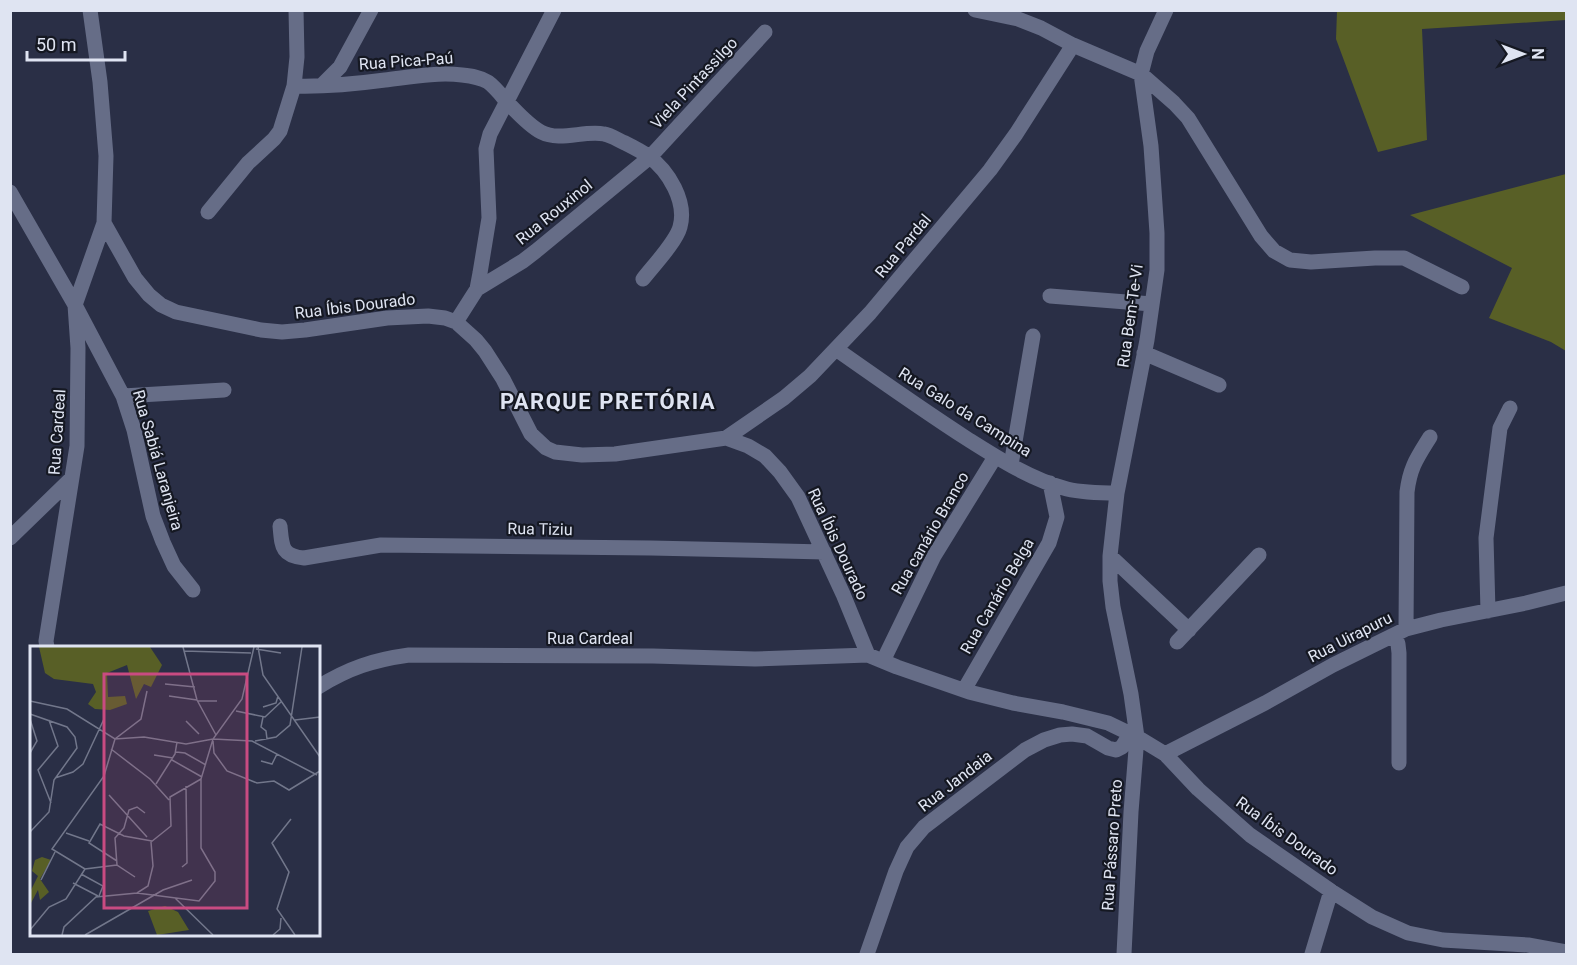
<svg xmlns="http://www.w3.org/2000/svg" width="1577" height="965" viewBox="0 0 1577 965" font-family="Roboto,sans-serif">
<style>
.forest{fill:#585f26}
.lines{fill:none;stroke-linecap:round;stroke-linejoin:round}
.minor{stroke:#666d87;stroke-width:15}
.labels{text-anchor:middle;dominant-baseline:central;stroke-width:4.5;stroke-linejoin:round;paint-order:stroke}
.street-label{font-size:16px;fill:#dfe4f2;stroke:#151822}
.district-label{font-size:22px;font-weight:bold;letter-spacing:1.5px;fill:#dfe4f2;stroke:#151822}
.inset-road{fill:none;stroke:#72778b;stroke-width:1.5}
.view{fill:#c94b81;fill-opacity:0.15;stroke:#c94b81;stroke-width:3}
.inset-edge{fill:none;stroke:#dfe4f2;stroke-width:3}
</style>
<rect width="100%" height="100%" fill="#2a2f46"/>
<path class="forest" d="M1337,11l229,-1v10l-144,9 5,111 -49,12 -42,-113z
M1566,174v177l-15,-9 -62,-24 23,-50 -102,-53z"/>
<g class="lines">
<path class="minor" d="M90,10l10,72 6,74 -2,67 31,55 14,17 12,10 15,7 85,18 21,2 23,-2 82,-12 41,-2 17,2 11,4 20,18 9,11 18,28 28,55 15,14 9,4 27,3 33,-1 111,-16 22,8 17,10 15,16 18,25 45,97 25,61
M975,10l43,9 23,9 32,17 68,29 33,29 14,15 73,118 13,15 16,9 21,2 64,-4h29l58,29
M294,86l3,-29 -1,-47
M321,86l19,-19 31,-57
M10,192l65,113 48,91 11,34 19,86 10,26 11,24 19,24
M208,212l40,-49 26,-24 6,-8 14,-45c31,1 61,-2 91,-6 25,-3 52,-8 77,-5 9,1 18,2 26,7 7,5 13,13 19,20 10,10 21,23 34,30 19,10 43,-2 63,2 7,1 14,6 21,9 8,4 16,8 23,13 21,15 39,46 32,71 -4,15 -27,39 -37,52
M477,289l46,-28 13,-10 114,-94 115,-125
M1050,296l102,8
M456,322l21,-33 3,-16 9,-55 -3,-69 4,-15 64,-124
M836,349c44,31 88,62 133,91 30,19 63,40 98,49 17,4 34,4 50,4
M1144,353l75,32
M123,396l101,-6
M726,438l58,-40 26,-22 60,-63 120,-143 26,-36 57,-89
M1011,465l22,-129
M280,526c2,20 1,30 24,32l77,-13 270,3 173,4
M10,538l62,-60
M1110,556l79,74
M1488,611l-2,-73 14,-110 10,-20
M1406,629l1,-137c3,-25 10,-34 23,-55
M1395,635l3,9 1,9v110
M1177,642l82,-87
M47,647l-1,-6 31,-195 1,-98 -3,-43 29,-82
M883,661l51,-105 61,-99
M318,687c31,-19 55,-27 91,-32l244,1 102,3 113,-4 29,12 72,25 44,11 50,9 45,11 29,14 28,17 33,35 52,46 81,56 41,26 36,16 35,7 85,5 38,7
M964,690l85,-147 8,-26 -7,-34
M1165,754l100,-51 68,-38 73,-36 35,-9 85,-17 40,-10
M867,954l29,-83 11,-24 17,-20 101,-77 19,-10 16,-5 12,-1 15,2 21,12 8,2 6,-3 8,-13
M1124,954l7,-142 6,-75 -6,-43 -18,-87 -3,-26v-25l7,-63 30,-153 10,-70v-37l-6,-87 -10,-72 6,-23 19,-41
M1312,954l19,-63"/>
</g>
<g class="labels">
<g class="street-label">
<text transform="translate(406 61) rotate(-4)">Rua Pica-Paú</text>
<text transform="translate(694 83) rotate(-47)">Viela Pintassilgo</text>
<text transform="translate(554 212) rotate(-39)">Rua Rouxinol</text>
<text transform="translate(903 246) rotate(-50)">Rua Pardal</text>
<text transform="translate(355 306) rotate(-7)">Rua Íbis Dourado</text>
<text transform="translate(1130 316) rotate(-82)">Rua Bem-Te-Vi</text>
<text transform="translate(965 412) rotate(32)">Rua Galo da Campina</text>
<text transform="translate(57 432) rotate(-86)">Rua Cardeal</text>
<text transform="translate(158 460) rotate(74)">Rua Sabiá Laranjeira</text>
<text transform="translate(540 529) rotate(1)">Rua Tiziu</text>
<text transform="translate(930 533) rotate(-60)">Rua canário Branco</text>
<text transform="translate(838 544) rotate(65)">Rua Íbis Dourado</text>
<text transform="translate(997 596) rotate(-60)">Rua Canário Belga</text>
<text transform="translate(1350 637) rotate(-27)">Rua Uirapuru</text>
<text x="590" y="638">Rua Cardeal</text>
<text transform="translate(955 781) rotate(-38)">Rua Jandaia</text>
<text transform="translate(1287 836) rotate(36)">Rua Íbis Dourado</text>
<text transform="translate(1112 845) rotate(-86)">Rua Pássaro Preto</text>
</g>
<g class="district-label">
<text x="608" y="401">PARQUE PRETÓRIA</text>
</g>
</g>
<g transform="translate(30 646)">
<rect width="290" height="290" fill="#2a2f46"/>
<path d="M9,1h111l12,18 -11,22 -7,-3 -8,15 -9,-34 -20,8 1,24 17,-1 2,8 -17,6 -15,-1 -7,-5 8,-12 -3,-8 -39,-5 -9,-6zM12,211l9,3 -11,19 9,13 -9,8 -2,-10 -7,13 -1,-11 8,-16 -6,-5 3,-11zM135,260l13,6 11,18 -32,5 -9,-24z" fill="#585f26"/>
<path class="inset-road" d="M153,1l14,53 19,35M228,1l5,28 57,82M226,3l25,4M154,5l67,2M135,38l30,3M139,50l28,4M0,55l37,8 48,30 29,-2 42,7 27,-5 39,2 65,34M168,55h19M233,61l13,-4 2,-7M206,65l29,6 17,-16M0,68l37,13 8,10 2,11 -23,32 -5,32 -19,20M233,71l-2,10 5,4 1,8M0,73l7,22 -7,12M19,74l9,26 -20,24 13,33M265,74l25,-3M156,75l13,13M183,95l1,12 13,18 30,12 17,-2 15,9 31,-19M225,95l21,-4 14,-12 12,-78M81,103l39,30 19,21M146,106l9,1 21,12M124,109l19,3M142,114l30,17M231,115l11,3 5,-10M25,132l18,-6 10,-8 21,-45M126,138l19,-30 2,-12M79,149l38,42M261,173l-19,24 17,29 -12,37 18,26M36,187l23,8M87,215l-28,-18 11,-19 24,12 28,5M152,221l5,-4 -1,-77M55,223l-33,-20 52,-73 11,-37 26,-20 6,-28M51,228l22,12 -4,10M105,231l-18,-12 -2,-27 9,-10 5,-18 8,-3 8,6M11,234l14,-28M43,237l25,13M107,247l62,8 16,-20v-9l-14,-24v-69l12,-40 29,-40 12,-52M145,252l38,37M0,284l19,-23 17,-8 19,-30 32,-4M32,289l2,-8 32,-30 41,-4 11,-7 5,-20 -2,-24 20,-16 -1,-29 31,-18M55,289l78,-45 29,-10M243,289l7,-6 1,-11"/>
<path class="view" d="M74,28h143v234h-143z"/>
<rect width="290" height="290" class="inset-edge"/>
</g>
<rect width="1577" height="965" fill="none" stroke="#dfe4f2" stroke-width="24"/>
<g transform="translate(1523 54) rotate(90)" stroke="#151822" stroke-width="4.5" paint-order="stroke">
<path d="M0-4.5L10 22L0 15L-10 22Z" fill="#dfe4f2"/>
<text y="-9" font-size="16" font-weight="bold" text-anchor="middle" fill="#dfe4f2">N</text>
</g>
<path d="M27 51v9h98v-9" fill="none" stroke="#dfe4f2" stroke-width="3"/>
<text x="36" y="51" font-size="18" fill="#dfe4f2" stroke="#151822" stroke-width="4.5" paint-order="stroke">50 m</text>
</svg>
